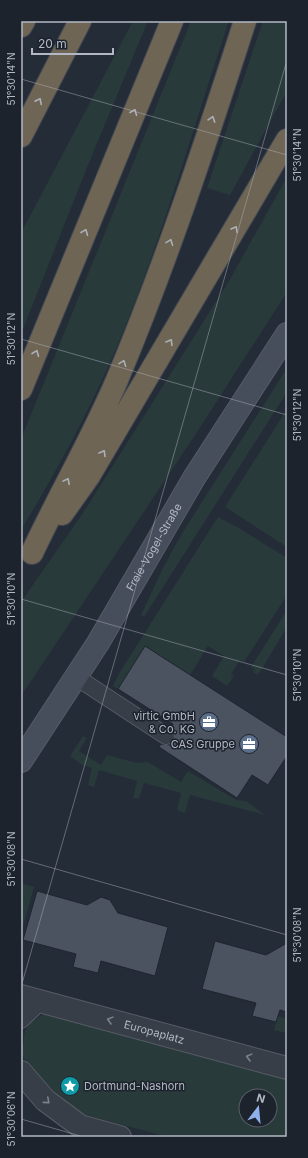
<svg xmlns="http://www.w3.org/2000/svg" width="308" height="1158" viewBox="0 0 308 1158" font-family="Inter,sans-serif">
<style>
.green{fill:#293a3b;fill-rule:evenodd}
.building{fill:#4b5361;stroke:#1f252f}
.lines{fill:none;stroke-linecap:round;stroke-linejoin:round}
.lane-casing{stroke:#565c66;stroke-width:18}
.street-casing{stroke:#565c66;stroke-width:24}
.secondary-casing{stroke:#565c66;stroke-width:24}
.highway-casing{stroke:#434953;stroke-width:24}
.lane{stroke:#383e48;stroke-width:16}
.street{stroke:#383e48;stroke-width:22}
.secondary{stroke:#464d5b;stroke-width:22}
.highway{stroke:#6e6555;stroke-width:22}
.oneway{stroke:#acb1b9}
.oneway2{stroke:#7c828c}
.ticks{fill:none;stroke:#b3b9c4;stroke-width:1;stroke-opacity:0.45}
.labels{text-anchor:middle;dominant-baseline:central;stroke-width:3;stroke-linejoin:round;paint-order:stroke}
.street-label{font-size:11px;fill:#b3b9c4;stroke:#1d232d}
.poi-label{font-size:11px;fill:#b3b9c4;stroke:#1d232d;text-anchor:end}
.neatline{fill:none;stroke:#b3b9c4;stroke-width:1.5}
.ticks-label{font-size:10px;text-anchor:middle;fill:#b3b9c4}
</style>
<rect width="100%" height="100%" fill="#242c38"/>
<path class="green" d="M133,21h15l-60,144 -67,169v-101z
M191,21h38c-39,115 -71,234 -121,346 -25,56 -55,110 -87,163v-91z
M263,21h24v70l-57,104 -23,-7z
M287,177v115l-86,134 -180,270v-94l62,-89 146,-232z
M287,368v24l-143,225 -3,-2 22,-47 18,-33z
M287,409v138l-62,-40z
M218,517l21,11 48,30v37l-43,67 -4,-2 -9,14 3,2 -7,10 -15,-10 12,-20 -16,-10 -18,29 -45,-29 -27,43 -5,-3 7,-14z
M287,610v17l-29,48 -5,-3 1,-3 -3,-2z
M83,736l4,2 -8,13 22,14 6,-10 30,8 11,-1 33,20 7,-11 48,29 10,1 19,14 -75,-20 -5,18 -8,-3 4,-17 -37,-10 -5,16 -6,-1 4,-17 -38,-11 -5,17 -6,-2 4,-17 -10,-3 -12,-9z
M21,883l13,4 -13,47z
M45,1013l242,62v62h-119l-82,-22 -22,-13 -36,-35 -6,-13 3,-23 5,-8zM246,1096h24v24h-24z
M278,1016l9,3v14l-13,-3z"/>
<path class="building" d="M145,646l142,91v19l-19,29 -16,-10 -15,23 -78,-51 2,-3 9,1 4,-4 1,-9 -4,-4 2,-4 -55,-35z
M37,891l50,14 14,-8 9,3 8,13 50,14 -13,49 -54,-15 -3,12 -25,-6 3,-13 -53,-14z
M215,941l51,14 21,-12v69l-7,-2 -4,12 -24,-6 4,-13 -54,-14z"/>
<g class="lines">
<defs>
<path id="lane" d="M76,677l90,59
M21,1020l20,-19"/>
<g id="street">
<path id="s1" d="M21,996l266,72"/>
<path d="M21,1072l24,28 35,26 40,11"/>
</g>
<g id="secondary">
<path id="s2" d="M21,761l77,-118 96,-165 93,-144"/>
</g>
<path id="highway" d="M21,26l3,-5
M21,136l59,-115
M21,389l151,-368
M62,514l27,-38 198,-336
M32,553c27,-58 60,-114 85,-173 49,-117 89,-238 128,-359"/>
</defs>
<use href="#lane" class="lane-casing"/>
<use href="#street" class="street-casing"/>
<use href="#secondary" class="secondary-casing"/>
<use href="#highway" class="highway-casing"/>
<use href="#lane" class="lane"/>
<use href="#street" class="street"/>
<use href="#secondary" class="secondary"/>
<use href="#highway" class="highway"/>
</g>
<defs><path id="oneway-chevron" d="M-2-3.5L2.5 0L-2 3.5" fill="none" stroke-width="1.6" stroke-linecap="round" stroke-linejoin="round"/></defs>
<g class="oneway">
<use href="#oneway-chevron" transform="translate(39 101) rotate(-63)"/>
<use href="#oneway-chevron" transform="translate(134 112) rotate(-68)"/>
<use href="#oneway-chevron" transform="translate(212 119) rotate(-72)"/>
<use href="#oneway-chevron" transform="translate(235 229) rotate(-60)"/>
<use href="#oneway-chevron" transform="translate(85 232) rotate(-68)"/>
<use href="#oneway-chevron" transform="translate(170 242) rotate(-69)"/>
<use href="#oneway-chevron" transform="translate(170 342) rotate(-59)"/>
<use href="#oneway-chevron" transform="translate(36 353) rotate(-68)"/>
<use href="#oneway-chevron" transform="translate(123 363) rotate(-69)"/>
<use href="#oneway-chevron" transform="translate(103 453) rotate(-59)"/>
<use href="#oneway-chevron" transform="translate(67 481) rotate(-62)"/>
</g>
<g class="oneway2">
<use href="#oneway-chevron" transform="translate(110 1020) rotate(-165)"/>
<use href="#oneway-chevron" transform="translate(249 1057) rotate(-165)"/>
<use href="#oneway-chevron" transform="translate(47 1101) rotate(41)"/>
</g>
<path class="ticks" d="M21,79l266,76M21,339l266,76M21,599l266,76M21,859l266,76M21,987l266,-927M21,1119l63,18"/>
<defs>
<symbol id="office-disc" viewBox="-11 -11 22 22"><circle r="9.5" fill="#5c6f8a" stroke="#1d232d"/><path d="M-6-3h4V-5.5h4V-3h4V5H-6ZM-1-4.5V-3h2v-1.5ZM-6 0V1H6V0Z" fill="#fff"/></symbol>
<symbol id="sight-disc" viewBox="-11 -11 22 22"><circle r="9.5" fill="#0f9aa8" stroke="#1d232d"/><path d="M0-6L1.8-2.2L6-1.7L2.9 1.2L3.7 5.4L0 3.3L-3.7 5.4L-2.9 1.2L-6-1.7L-1.8-2.2Z" fill="#fff"/></symbol>
</defs>
<g fill-rule="evenodd">
<use href="#office-disc" x="198" y="711" width="22" height="22"/>
<use href="#office-disc" x="238" y="733" width="22" height="22"/>
<use href="#sight-disc" x="59" y="1075" width="22" height="22"/>
</g>
<g class="labels">
<g class="street-label">
<text stroke="none"><textPath href="#s2" startOffset="252">Freie-Vogel-Straße</textPath></text>
<text stroke="none"><textPath href="#s1" startOffset="138">Europaplatz</textPath></text>
</g>
<g class="poi-label">
<text x="195" y="716">virtic GmbH<tspan x="195" dy="13">&amp; Co. KG</tspan></text>
<text x="235" y="744">CAS Gruppe</text>
<text x="84" y="1086" text-anchor="start">Dortmund-Nashorn</text>
</g>
</g>
<rect width="308" height="1158" fill="none" stroke="#1d232d" stroke-width="44"/>
<g transform="translate(258 1108) rotate(16)"><circle r="19" fill="#1d232d" stroke="#595f69"/>
<path d="M0-3L7 15L0 10L-7 15Z" fill="#8fafed"/>
<text y="-6" font-size="11" font-weight="bold" text-anchor="middle" fill="#b3b9c4">N</text>
</g>
<path d="M32 48v6h81v-6" fill="none" stroke="#b3b9c4" stroke-width="2"/>
<text x="38" y="48" font-size="12" fill="#b3b9c4" stroke="#1d232d" stroke-width="3" paint-order="stroke">20 m</text>
<rect x="22" y="22" width="264" height="1114" class="neatline"/>
<g class="ticks-label">
<text transform="translate(11 79) rotate(-90)" y="4">51°30'14"N</text>
<text transform="translate(297 155) rotate(-90)" y="4">51°30'14"N</text>
<text transform="translate(11 339) rotate(-90)" y="4">51°30'12"N</text>
<text transform="translate(297 415) rotate(-90)" y="4">51°30'12"N</text>
<text transform="translate(11 599) rotate(-90)" y="4">51°30'10"N</text>
<text transform="translate(297 675) rotate(-90)" y="4">51°30'10"N</text>
<text transform="translate(11 859) rotate(-90)" y="4">51°30'08"N</text>
<text transform="translate(297 935) rotate(-90)" y="4">51°30'08"N</text>
<text transform="translate(11 1119) rotate(-90)" y="4">51°30'06"N</text>
</g>
</svg>
